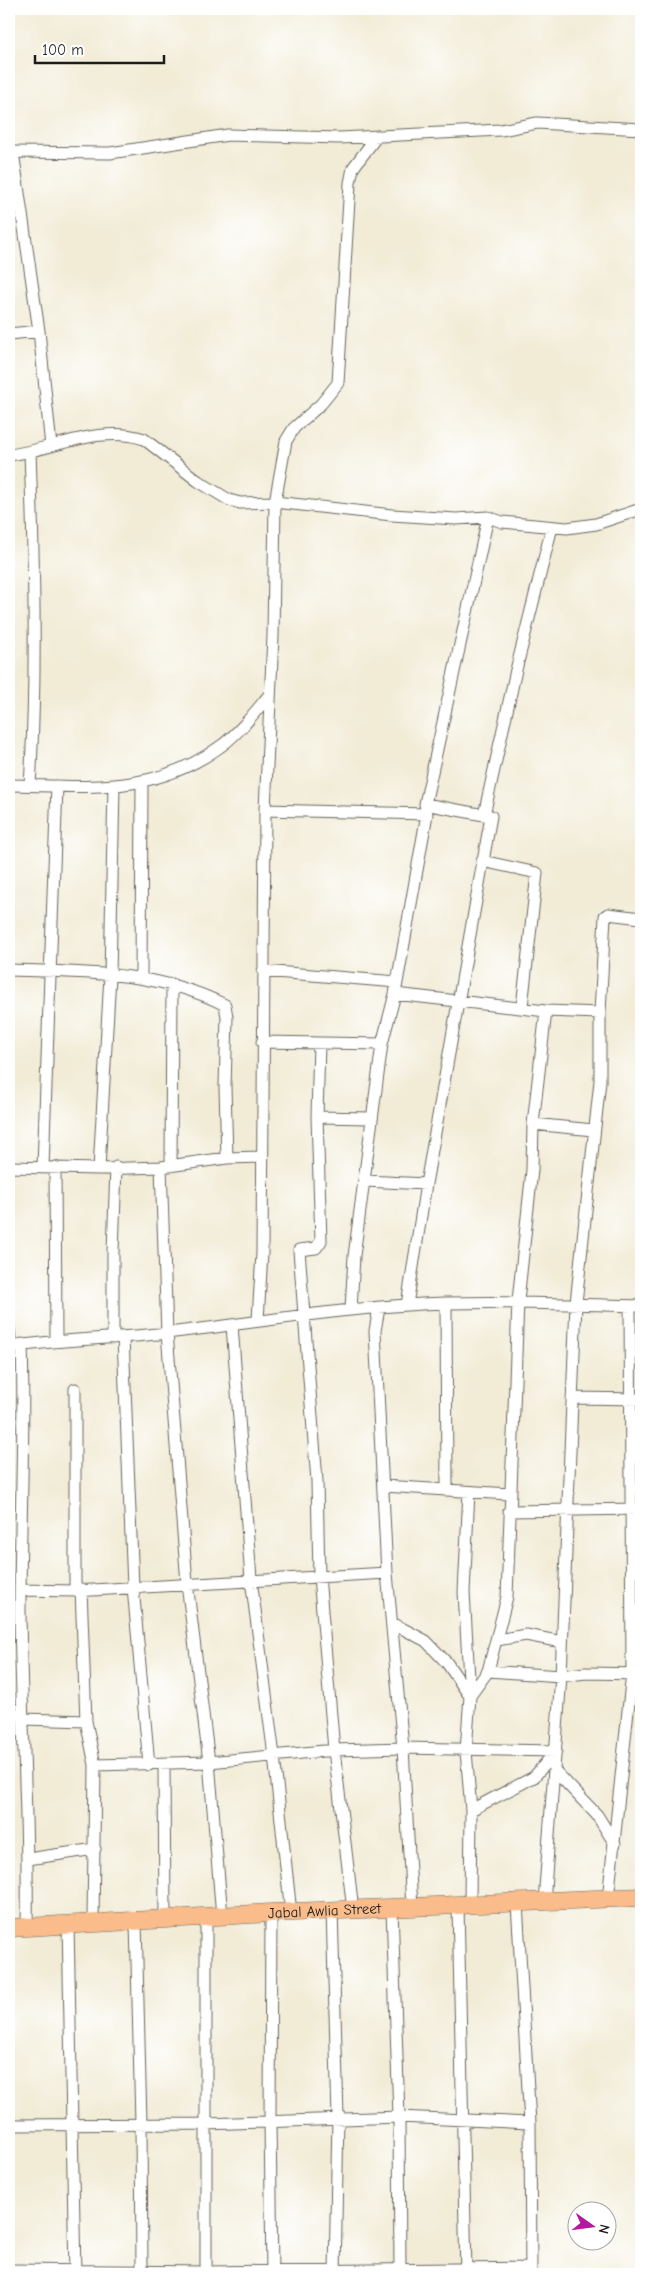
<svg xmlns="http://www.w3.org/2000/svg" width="650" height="2283" viewBox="0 0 650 2283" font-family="'Comic Neue',sans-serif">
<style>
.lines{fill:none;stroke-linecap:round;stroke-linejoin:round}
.minor-casing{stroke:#67655d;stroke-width:13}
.highway-casing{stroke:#67655d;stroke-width:19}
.minor{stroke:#fff;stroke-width:11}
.highway{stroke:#f9bc8a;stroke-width:18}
.labels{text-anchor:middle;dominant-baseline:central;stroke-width:5;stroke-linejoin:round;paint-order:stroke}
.street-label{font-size:15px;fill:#1c1c1c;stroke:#fff}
</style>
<rect width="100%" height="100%" fill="#fff"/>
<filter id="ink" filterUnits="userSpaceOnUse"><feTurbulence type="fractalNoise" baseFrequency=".02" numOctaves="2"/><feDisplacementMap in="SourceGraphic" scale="10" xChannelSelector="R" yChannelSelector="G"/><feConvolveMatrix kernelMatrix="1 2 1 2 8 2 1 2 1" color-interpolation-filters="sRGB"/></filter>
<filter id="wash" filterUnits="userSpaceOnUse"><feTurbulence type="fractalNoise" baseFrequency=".0096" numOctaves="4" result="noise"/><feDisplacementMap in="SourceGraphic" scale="20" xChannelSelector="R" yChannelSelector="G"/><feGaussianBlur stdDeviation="1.12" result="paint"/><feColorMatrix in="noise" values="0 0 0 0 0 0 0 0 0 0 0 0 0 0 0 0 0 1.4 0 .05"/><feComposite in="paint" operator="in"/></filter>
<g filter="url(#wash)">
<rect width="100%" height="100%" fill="#f2ecd7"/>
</g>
<g filter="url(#ink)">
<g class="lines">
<defs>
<path id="minor" d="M9,152l101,1 118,-18 112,3 161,-8 36,-7 104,6
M13,152l26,179 12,115
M9,334l30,-3
M30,452c4,112 7,222 0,333
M9,455c43,-5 92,-31 135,-16l54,42 31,19 11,3 35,-1 117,13 64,4 32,-2 14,5 65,6 29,-4 45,-15
M9,785c78,1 144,11 212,-39 19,-14 34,-34 49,-52
M425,804l59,11
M265,810l162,4
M482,861l55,12 -15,134
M9,970c72,2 150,1 216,35l2,12 -2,70 2,71
M263,971l134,11
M141,978l1,-196
M395,994l151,17 54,2v68l-24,222 -15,373 -17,226
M600,1013l5,-97 3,-2 33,4
M262,1042l120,2
M319,1043l-2,74 4,124 -5,7 -17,2 18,231 2,95 15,174 19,160
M317,1117l54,1
M533,1124l60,6
M171,1166l1,-182
M9,1167l90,2 62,-2 66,-9 35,-1
M43,1167l14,-381
M55,1167l1,173
M161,1167l6,166 20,250 22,179 13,154
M99,1169l11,-193 4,-190
M365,1181l61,3
M446,1304l1,186
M407,1305l19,-121 65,-368 -7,-1 32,-145 36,-143
M379,1308l-4,23 12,242 16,175 9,159
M351,1310l3,-54 28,-212 13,-50 32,-180 -2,-10 63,-287
M258,1320l4,-67 3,-443 8,-174 2,-134 11,-61 8,-13 27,-24 17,-21 12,-200 3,-15 24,-32
M232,1325l19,254 23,177 17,157
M9,1330l2,17
M123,1337l10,250 16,178
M113,1338v-86l3,-85
M22,1344c3,89 -2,177 -2,266 1,106 9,212 7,318
M9,1347c52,-8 105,-8 158,-14 80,-9 159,-23 240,-28 78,-5 156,-1 234,1
M75,1389v202
M572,1398l69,1
M384,1486l125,8
M469,1492l-5,100 6,104
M509,1511l132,-2
M81,1589l5,132 9,44 -2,158
M21,1590l54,1 312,-18
M392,1623l34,18 21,22 22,32
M497,1640l29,-5 36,7
M488,1671l73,5 25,-3 55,1
M9,1714l13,1
M23,1719l63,2
M164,1764l1,155
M95,1765l114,-3 125,-12 69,-2 153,3
M555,1771l42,44 18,29
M471,1810l63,-33 22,-26
M28,1859l67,-10
M608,1899l24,-226 -2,-367
M517,1903l13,220 1,151
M458,1905l8,369
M470,1905l1,-95 -5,-59 4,-55 18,-25 19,-74 11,-296 14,-131 1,-46 13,-113
M392,1908l7,209 1,157
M332,1910l6,207 -3,157
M271,1913l-1,208 2,153
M136,1921l5,202 1,151
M68,1924l7,350
M9,2125l197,-1 193,-7 131,6
M9,2270l197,2 325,-4
M206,2274v-358"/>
<g id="highway">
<path id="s1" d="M9,1928l262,-15 370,-16"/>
</g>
</defs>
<use href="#minor" class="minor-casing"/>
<use href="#highway" class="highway-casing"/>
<use href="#minor" class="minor"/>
<use href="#highway" class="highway"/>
</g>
</g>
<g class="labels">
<g class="street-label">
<text stroke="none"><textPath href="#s1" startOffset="316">Jabal Awlia Street</textPath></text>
</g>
</g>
<rect width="650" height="2283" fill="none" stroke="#fff" stroke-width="30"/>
<g transform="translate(592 2226) rotate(104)"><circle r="24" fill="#ffffff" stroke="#a4a4a4"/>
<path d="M0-4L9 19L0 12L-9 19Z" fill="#b5179e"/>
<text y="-8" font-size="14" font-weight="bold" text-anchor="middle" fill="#1c1c1c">N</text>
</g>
<path d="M35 55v8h129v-8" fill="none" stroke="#1c1c1c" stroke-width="2.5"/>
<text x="42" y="55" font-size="15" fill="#1c1c1c" stroke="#ffffff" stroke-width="4" paint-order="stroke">100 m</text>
</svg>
